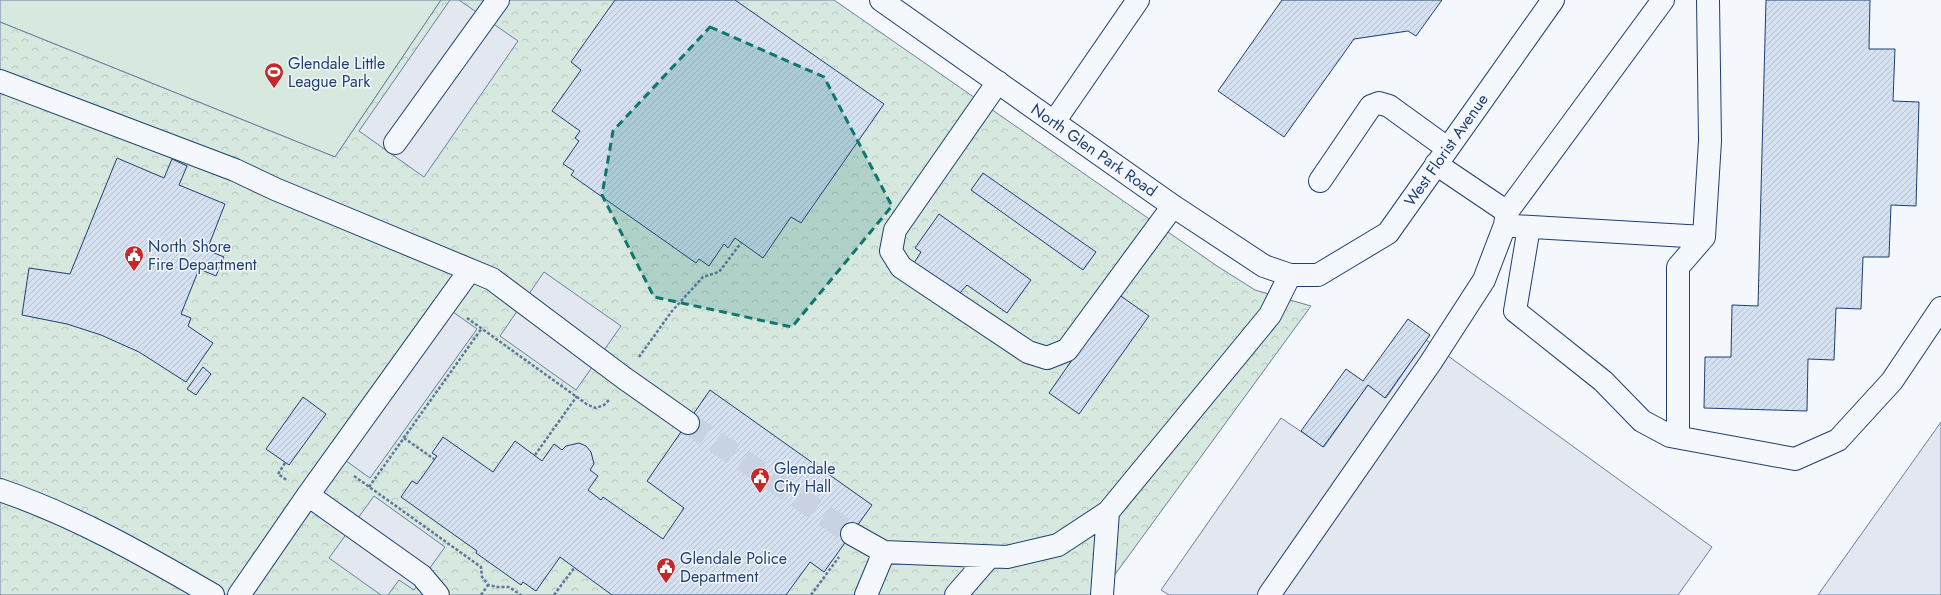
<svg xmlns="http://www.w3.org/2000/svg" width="1941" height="595" viewBox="0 0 1941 595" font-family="Jost,sans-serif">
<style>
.green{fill:#d7e8df;stroke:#687fa3}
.park{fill:url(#park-crowns);stroke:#687fa3}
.parking{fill:#e3e8f0;stroke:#687fa3}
.building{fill:url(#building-hatch);stroke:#1d3f73}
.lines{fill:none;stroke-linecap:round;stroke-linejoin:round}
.minor-tunnel{stroke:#c9d2e0;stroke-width:22;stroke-dasharray:22 11;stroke-linecap:butt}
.minor-casing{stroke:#1d3f73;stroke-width:24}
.path{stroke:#5e769c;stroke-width:2.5;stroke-dasharray:3 2;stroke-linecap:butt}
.minor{stroke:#f4f7fb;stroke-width:22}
.marked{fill:#0f766e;fill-opacity:0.2;stroke:#0f766e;stroke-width:3;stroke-dasharray:8 5;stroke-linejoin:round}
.labels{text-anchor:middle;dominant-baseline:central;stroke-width:3;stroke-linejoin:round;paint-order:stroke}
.poi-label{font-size:16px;fill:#1d3f73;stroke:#f4f7fb;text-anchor:start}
.street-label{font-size:16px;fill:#1d3f73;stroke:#f4f7fb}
</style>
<defs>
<pattern id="park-crowns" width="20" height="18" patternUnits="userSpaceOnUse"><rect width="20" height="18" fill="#d7e8df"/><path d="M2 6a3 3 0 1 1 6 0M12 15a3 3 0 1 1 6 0" fill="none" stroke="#b8c8c3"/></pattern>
<pattern id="building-hatch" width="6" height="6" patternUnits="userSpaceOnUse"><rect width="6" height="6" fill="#d5e0f0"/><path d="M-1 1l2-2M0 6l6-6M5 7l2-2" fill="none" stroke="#b6c1d1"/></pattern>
</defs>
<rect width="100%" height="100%" fill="#f4f7fb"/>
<path class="green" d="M0,0h441l-106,157 -335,-135z"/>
<path class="park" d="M441,0h393l383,266 38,24 56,16 -211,289h-1100v-573l335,135z"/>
<path class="parking" d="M450,0h9l59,41 -94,136 -65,-46z
M544,272l77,54 -45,64 -76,-54z
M435,299l42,30 -107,149 -42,-30z
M1426,340l286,207 -34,48h-509l-8,-5 120,-172 43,29 44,-62 18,13z
M1941,422v173h-123z
M374,496l71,51 -31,43 -15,-10 -11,15h-7l-52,-37z"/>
<path class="building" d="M615,0h120l149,104 -83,119 -10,-6 -28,41 -28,-20 -7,10 -4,-4 -15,22 -10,-7 -3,4 -125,-88 3,-4 -11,-7 16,-23 -4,-3 5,-7 -28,-20 29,-41 -10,-8z
M1282,0h160l-26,36 -8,-5 -54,8 -70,98 -66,-46z
M1766,0h104l-1,49h26l-2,52 26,1 -3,104 -25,-1 -2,52h-26l-2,52 -25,-1 -2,52 -26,-1 -1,52 -103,-3 1,-51h26l1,-52 26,1z
M117,158l47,20 8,-19 15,7 -8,19 46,19 -18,46 17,7 -8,19 -17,-7 -18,45 10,4 -3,8 25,17 -27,39 -47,-30 -38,-17 -34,-11 -45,-9 7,-47 41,6z
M983,173l113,79 -13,18 -112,-80z
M939,214l92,66 -24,33 -40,-28 -8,9 -45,-31 7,-11 -6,-4z
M1118,294l31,22 -70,98 -30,-21z
M1408,319l22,16 -45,63 -17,-13 -45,62 -22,-16 45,-62 17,12z
M203,367l8,7 -15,21 -9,-6z
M710,390l162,115 -48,67 -14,-10 -24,33h-174l-52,-38 -24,34 -13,-9 -2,3 -45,-32 1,-2 -76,-54 11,-16 5,3 20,-28 -5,-3 11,-16 50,35 22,-31 27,20 12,-17 8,6 4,-4 13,-3 7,3 5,6 3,12 -4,6 8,6 -10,14 13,10 2,-3 60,42 21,-31 -37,-27z
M303,397l23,17 -37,51 -23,-16z"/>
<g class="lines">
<path class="minor-tunnel" d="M688,423l164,111"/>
<defs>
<path id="minor" d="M881,0l292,206 91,60 26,9h28l70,-42 165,-233
M0,81l235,89 40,19 217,90 132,99 64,45
M998,82l-103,148 -4,21 10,16 127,85 19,6 20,-8 106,-144
M1054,122l84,-122
M395,143l103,-143
M1436,164l71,48 156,-212
M1320,181l51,-75 8,-3 10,3 58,42
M1514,226l190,11
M1529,227l-14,84 88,70 39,40 28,15 125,23 43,-19 54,-59 49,-73
M1678,437v-170l26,-30 6,-96 -2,-141
M0,490c76,26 144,65 213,105
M308,495l114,81 16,19
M852,534l32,18 -18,43
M884,552l123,5 51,-12 50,-33 162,-197 20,-40
M239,595l69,-100 162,-225
M956,595l33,-38
M1102,595l6,-83
M1269,595l162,-233 53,-82 21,-55 2,-13"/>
</defs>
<use href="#minor" class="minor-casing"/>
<path class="path" d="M467,318l121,87 8,3 8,-3 6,-6
M639,357l33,-46 31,-34 16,-5 22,-29
M404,438l30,21
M535,455l42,-59
M285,463l-7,11 10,7
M354,476l127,91 1,10 6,8 10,2h11l12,8
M369,487l113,-159
M481,595l7,-10
M554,595l20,-27
M811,595l28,-38"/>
<use href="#minor" class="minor"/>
</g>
<path class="marked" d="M710,27l114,50 68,129 -100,121 -138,-30 -52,-102 11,-64z"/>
<defs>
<symbol id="stadium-pin" viewBox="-11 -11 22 30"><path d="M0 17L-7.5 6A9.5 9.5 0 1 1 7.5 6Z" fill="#c62828" stroke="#f4f7fb"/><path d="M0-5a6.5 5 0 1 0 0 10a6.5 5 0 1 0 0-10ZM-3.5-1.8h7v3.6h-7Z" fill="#fff"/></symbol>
<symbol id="civic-pin" viewBox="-11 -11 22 30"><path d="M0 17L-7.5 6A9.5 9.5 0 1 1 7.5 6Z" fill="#c62828" stroke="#f4f7fb"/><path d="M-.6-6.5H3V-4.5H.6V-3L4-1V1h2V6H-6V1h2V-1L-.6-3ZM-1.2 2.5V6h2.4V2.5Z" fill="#fff"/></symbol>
</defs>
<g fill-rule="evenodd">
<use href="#stadium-pin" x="263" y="61" width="22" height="30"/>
<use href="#civic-pin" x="123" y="244" width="22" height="30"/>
<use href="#civic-pin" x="749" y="466" width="22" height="30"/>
<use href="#civic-pin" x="655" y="556" width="22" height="30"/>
</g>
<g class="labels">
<g class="poi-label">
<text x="288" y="63">Glendale Little<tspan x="288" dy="18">League Park</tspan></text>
<text x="148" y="246">North Shore<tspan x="148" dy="18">Fire Department</tspan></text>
<text x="774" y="468">Glendale<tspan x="774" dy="18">City Hall</tspan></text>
<text x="680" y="558">Glendale Police<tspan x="680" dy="18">Department</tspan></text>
</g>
<g class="street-label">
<text transform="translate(1094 150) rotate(35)">North Glen Park Road</text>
<text transform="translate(1446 150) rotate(-55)">West Florist Avenue</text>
</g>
</g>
</svg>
